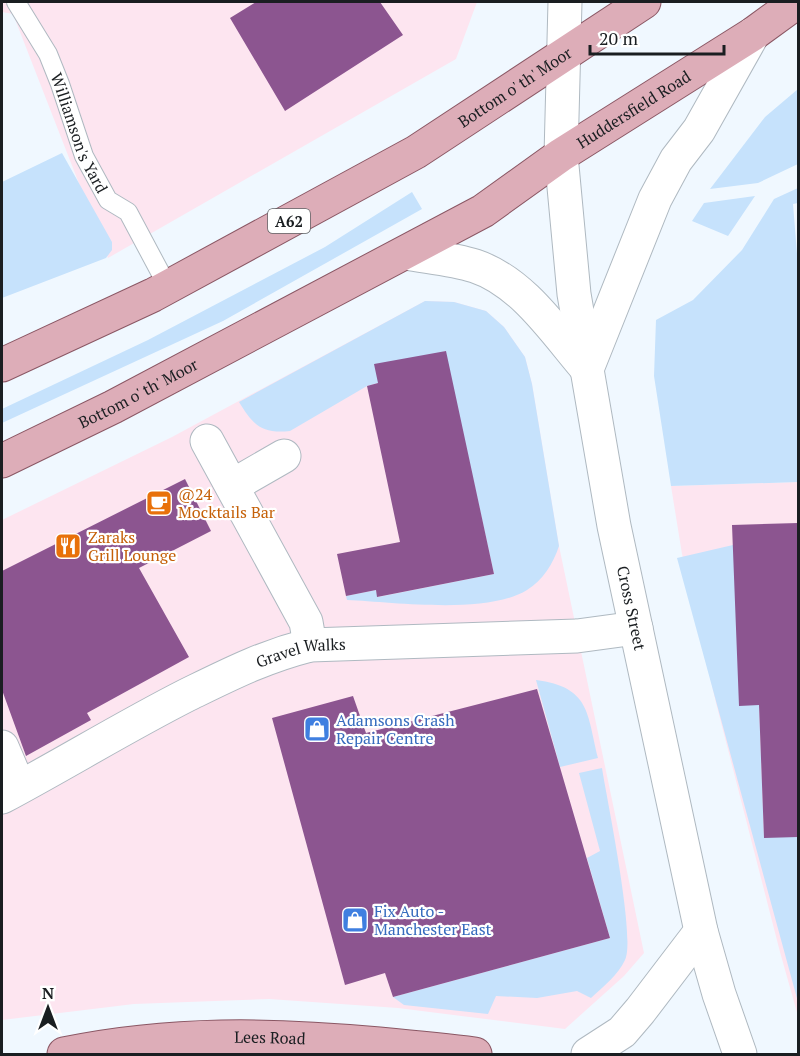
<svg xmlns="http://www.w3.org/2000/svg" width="800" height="1056" viewBox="0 0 800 1056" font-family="'PT Serif',serif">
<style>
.industrial{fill:#fde5f0}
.green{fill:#c6e2fc}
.building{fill:#8c5590}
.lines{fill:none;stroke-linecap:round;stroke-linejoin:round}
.lane-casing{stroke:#afb9c1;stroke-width:20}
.street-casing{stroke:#afb9c1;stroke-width:35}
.secondary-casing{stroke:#afb9c1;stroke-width:35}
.primary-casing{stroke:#8a5764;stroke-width:35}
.lane{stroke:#fff;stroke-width:18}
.street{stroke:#fff;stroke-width:33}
.secondary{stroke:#fff;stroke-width:33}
.primary{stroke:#ddadb8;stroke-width:33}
.labels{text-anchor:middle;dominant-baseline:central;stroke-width:4.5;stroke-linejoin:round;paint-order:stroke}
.shield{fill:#fff;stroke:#5f6264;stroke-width:1.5}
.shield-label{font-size:15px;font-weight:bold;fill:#1a1e21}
.street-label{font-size:16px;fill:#1a1e21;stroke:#fff}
.food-label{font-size:16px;fill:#c56008;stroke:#fff;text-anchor:start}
.shop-label{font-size:16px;fill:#366cbe;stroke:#fff;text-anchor:start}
</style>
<rect width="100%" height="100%" fill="#f0f8ff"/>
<path class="industrial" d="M2,2h475l-21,57 -348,199 -95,-244 -11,-2z
M425,301l29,1 32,9 18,16 21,30 7,27 27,162 85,407 -20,23 -59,53 -167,-21 -129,-9 -135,5 -132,16v-500l170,-83z
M798,482v534l-18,-64 -64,-249 -34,-149 -11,-68z"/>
<path class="green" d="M798,89v75l-40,19 -48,6 55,-72z
M62,153l50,89v8l-6,8 -104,40v-116z
M798,188v15l-5,1 5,62v216l-127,4 -17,-110 2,-56 37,-20 49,-50 32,-51z
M412,192l10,17 -199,112 -221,102v-14l146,-69 177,-93z
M755,196l-27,40 -36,-15 12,-18z
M425,301l29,1 32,9 18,16 21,30 7,27 27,162c-6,18 -16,34 -32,44 -40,25 -133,12 -180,10l-1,-4 30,-6 2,7 116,-23 -49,-223 -67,32 -11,3 -77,45c-28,3 -37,-6 -51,-29z
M733,545l26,160 5,132h34v165l-121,-444z
M536,680c54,7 51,33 62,78l-38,9z
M602,768c5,32 34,170 23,192 -7,15 -22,27 -34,38l-14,-7 -40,7 -41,-2 -8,18 -84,-9 -11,-8 217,-59 -23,-80 13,-7 -21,-78z"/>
<path class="building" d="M256,2h124l23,33 -118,76 -55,-93z
M446,351l48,223 -117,23 -1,-7 -30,6 -9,-42 63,-12 -33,-156 11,-3 -4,-19z
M185,479l26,52 -72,37 50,89 -102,56 4,7 -65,36 -24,-66v-119z
M798,523v314l-34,1 -5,-133 -20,1 -7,-181z
M537,689l73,249 -217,59 -8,-24 -40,12 -73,-267 81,-22 13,37z"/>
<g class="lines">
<defs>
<g id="lane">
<path id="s1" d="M16,2l32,52 12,30 24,72 24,44 20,12 40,75"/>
</g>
<g id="street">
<path d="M207,441l99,181 4,23"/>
<path d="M232,486l52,-30"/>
<path d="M2,747l17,40"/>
<path id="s2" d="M2,797c62,-33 122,-70 185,-102 43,-21 76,-38 123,-50l267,-9 59,-8"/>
</g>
<g id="secondary">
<path id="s3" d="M565,2l-4,153 13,139 40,232 87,405 18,63 21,60"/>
<path d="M406,253c22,4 47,6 69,13 48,16 80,66 112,103"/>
<path d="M587,369l68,-170 21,-39 23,-30 54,-96"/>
<path d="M588,1054l34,-22 18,-21 61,-80"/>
</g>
<g id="primary">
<path id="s4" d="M2,365l151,-70 263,-143 228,-150"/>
<path id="s5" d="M2,461l111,-54 370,-196 78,-56 192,-121 44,-32"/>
<path id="s6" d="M64,1054c107,-22 208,-20 315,-10 32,3 64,6 96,10"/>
</g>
</defs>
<use href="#lane" class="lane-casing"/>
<use href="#street" class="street-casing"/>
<use href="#secondary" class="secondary-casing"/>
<use href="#primary" class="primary-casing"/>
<use href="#lane" class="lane"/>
<use href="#street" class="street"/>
<use href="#secondary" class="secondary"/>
<use href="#primary" class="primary"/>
</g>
<defs>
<symbol id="cafe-square" viewBox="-11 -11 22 22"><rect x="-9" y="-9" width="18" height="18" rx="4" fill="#e8710a" stroke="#fff"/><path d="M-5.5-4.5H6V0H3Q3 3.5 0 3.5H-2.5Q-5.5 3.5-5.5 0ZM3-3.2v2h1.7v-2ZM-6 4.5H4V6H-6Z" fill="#fff"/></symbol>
<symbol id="restaurant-square" viewBox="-11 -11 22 22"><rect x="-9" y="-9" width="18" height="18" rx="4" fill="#e8710a" stroke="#fff"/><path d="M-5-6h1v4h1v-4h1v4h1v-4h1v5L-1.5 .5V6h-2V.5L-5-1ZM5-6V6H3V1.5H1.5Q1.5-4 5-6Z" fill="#fff"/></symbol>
<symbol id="shop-square" viewBox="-11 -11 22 22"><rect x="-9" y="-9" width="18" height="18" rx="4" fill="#3f7fe0" stroke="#fff"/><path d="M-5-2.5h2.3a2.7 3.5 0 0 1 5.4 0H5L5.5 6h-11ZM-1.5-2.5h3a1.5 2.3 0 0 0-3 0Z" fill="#fff"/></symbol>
</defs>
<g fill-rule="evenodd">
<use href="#cafe-square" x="144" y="488" width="30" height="30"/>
<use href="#restaurant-square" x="53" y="531" width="30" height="30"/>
<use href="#shop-square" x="302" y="714" width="30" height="30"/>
<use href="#shop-square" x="340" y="905" width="30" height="30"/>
</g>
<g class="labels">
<rect class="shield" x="268" y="209" width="42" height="24" rx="4.5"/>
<g class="shield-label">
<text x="289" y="221">A62</text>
</g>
<g class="street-label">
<text stroke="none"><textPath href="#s4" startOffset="584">Bottom o' th' Moor</textPath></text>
<text stroke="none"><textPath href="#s5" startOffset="724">Huddersfield Road</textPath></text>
<text stroke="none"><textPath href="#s1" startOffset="146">Williamson's Yard</textPath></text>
<text stroke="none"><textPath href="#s5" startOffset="152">Bottom o' th' Moor</textPath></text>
<text stroke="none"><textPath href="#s3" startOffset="612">Cross Street</textPath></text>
<text stroke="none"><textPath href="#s2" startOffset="334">Gravel Walks</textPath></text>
<text stroke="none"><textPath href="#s6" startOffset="207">Lees Road</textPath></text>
</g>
<g class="food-label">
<text x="178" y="494">@24<tspan x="178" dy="18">Mocktails Bar</tspan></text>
<text x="88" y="537">Zaraks<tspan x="88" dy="18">Grill Lounge</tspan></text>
</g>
<g class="shop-label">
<text x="336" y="720">Adamsons Crash<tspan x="336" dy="18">Repair Centre</tspan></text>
<text x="374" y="911">Fix Auto -<tspan x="374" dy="18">Manchester East</tspan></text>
</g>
</g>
<rect width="800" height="1056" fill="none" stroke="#1a1e21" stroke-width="6"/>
<g transform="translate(48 1008)" stroke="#ffffff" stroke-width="4.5" paint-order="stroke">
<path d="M0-4.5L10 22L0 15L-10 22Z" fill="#1a1e21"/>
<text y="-9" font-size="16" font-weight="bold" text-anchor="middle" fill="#1a1e21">N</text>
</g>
<path d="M590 45v9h134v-9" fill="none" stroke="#1a1e21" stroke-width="3"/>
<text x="599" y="45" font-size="18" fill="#1a1e21" stroke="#ffffff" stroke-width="4.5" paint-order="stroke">20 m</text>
</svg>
